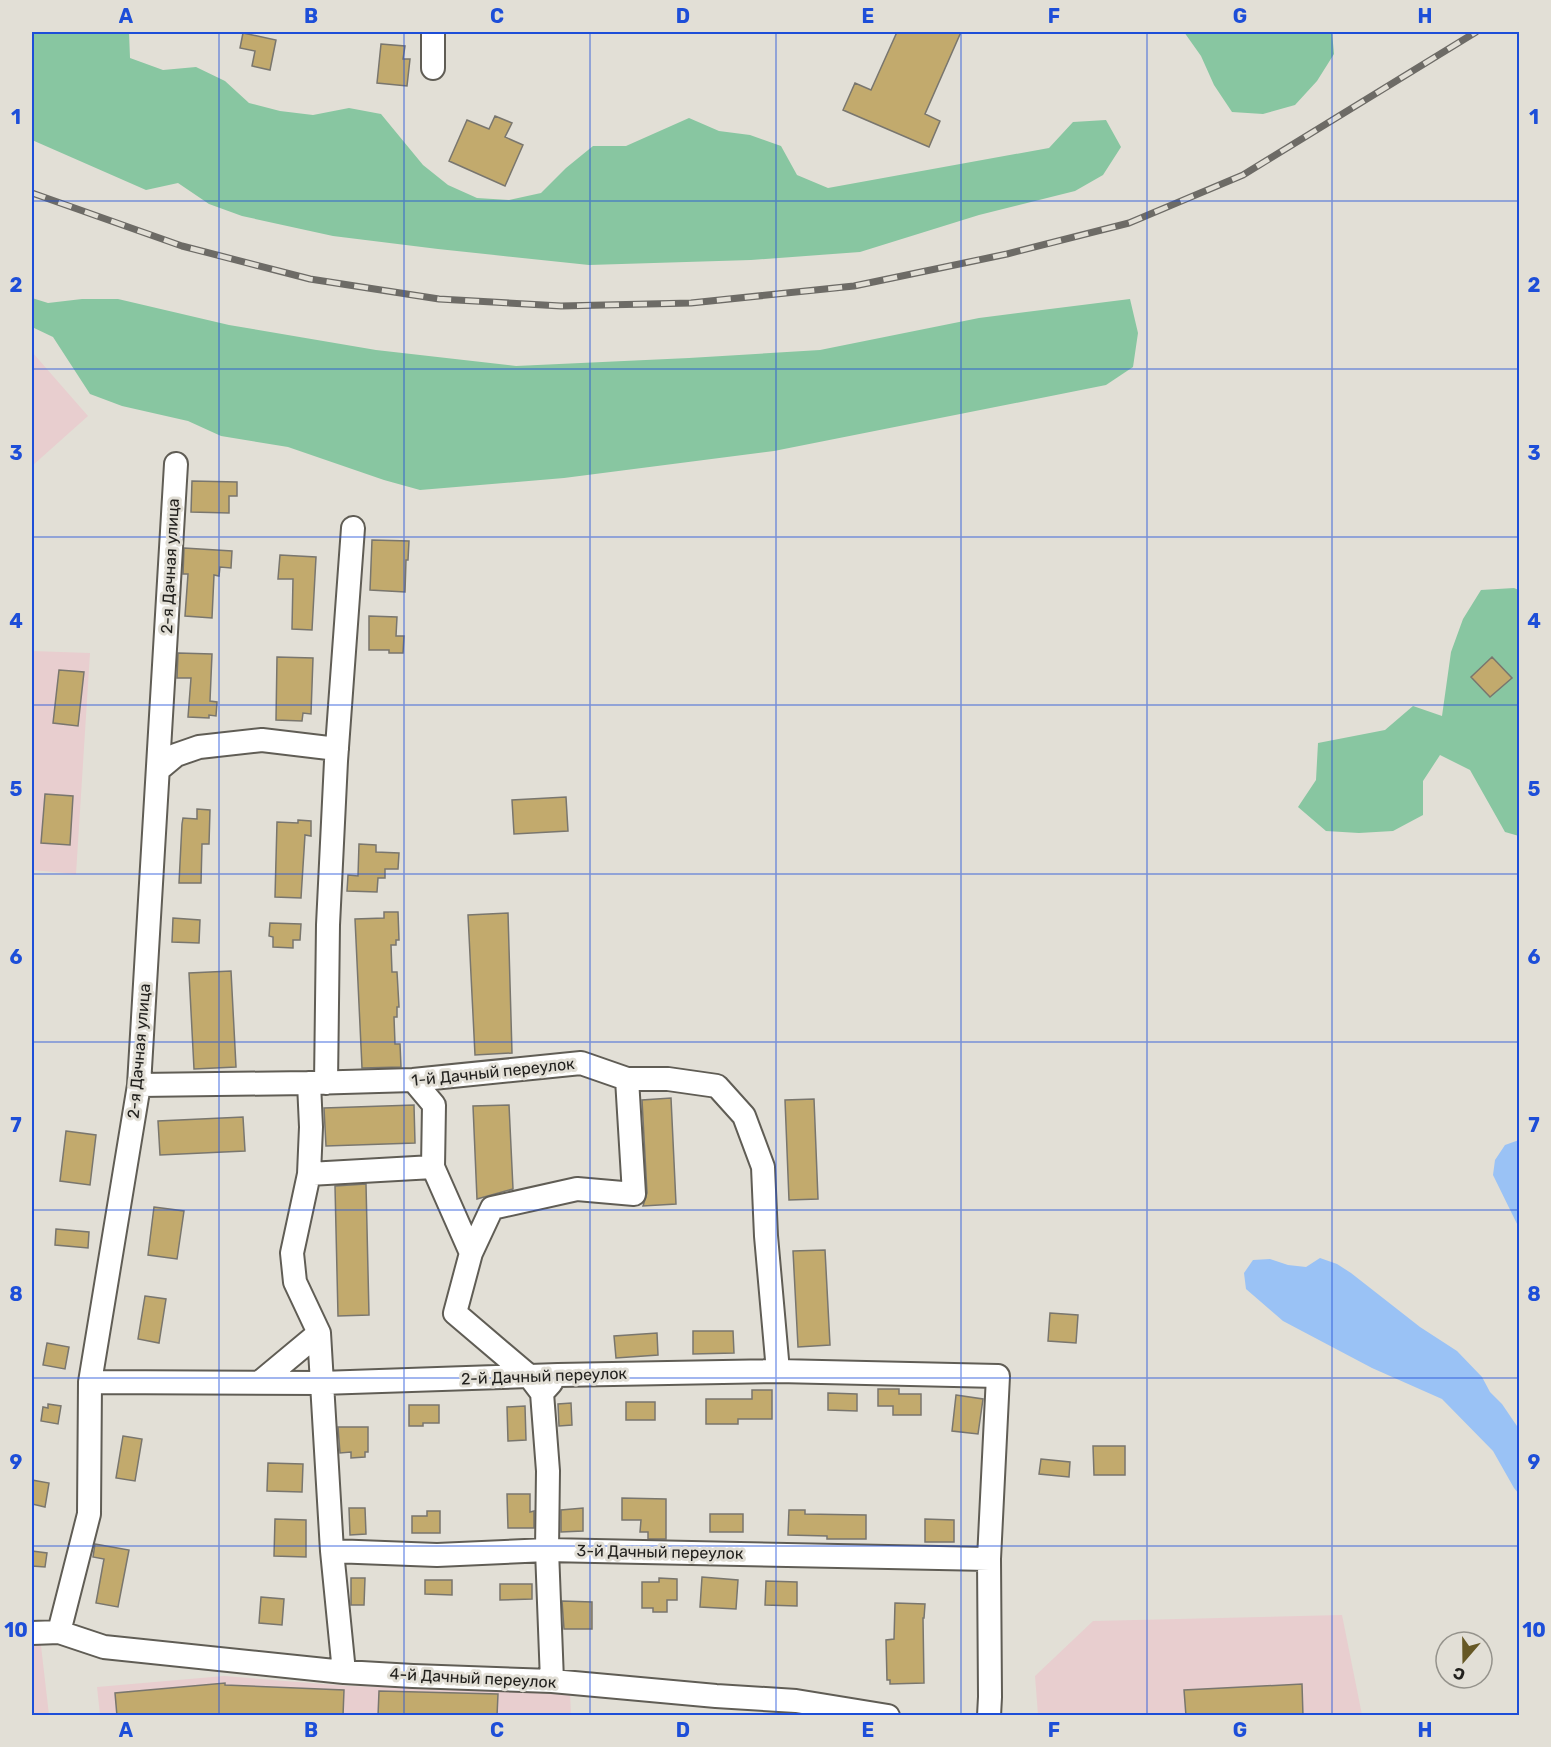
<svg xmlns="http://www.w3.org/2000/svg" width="1551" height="1747" viewBox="0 0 1551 1747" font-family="Rubik,sans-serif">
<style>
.industrial{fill:#e8cecf}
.green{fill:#88c6a1}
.water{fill:#9ac2f5}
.building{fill:#c2aa6d;stroke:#79766e;stroke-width:1.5}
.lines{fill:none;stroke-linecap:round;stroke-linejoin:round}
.minor-casing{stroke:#605d55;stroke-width:26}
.minor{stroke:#fff;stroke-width:22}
.rail-casing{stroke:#6d6b66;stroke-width:7}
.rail{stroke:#e2dfd6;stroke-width:4.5;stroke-dasharray:14;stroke-linecap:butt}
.grid{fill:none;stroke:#1d4ed8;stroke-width:1.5;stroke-opacity:0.55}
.labels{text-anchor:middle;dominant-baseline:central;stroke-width:6;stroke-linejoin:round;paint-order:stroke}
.street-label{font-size:16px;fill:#22211e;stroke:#e2dfd6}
.neatline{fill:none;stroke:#1d4ed8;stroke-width:2}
.grid-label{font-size:20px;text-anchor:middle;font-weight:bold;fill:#1d4ed8}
</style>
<rect width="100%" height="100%" fill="#e2dfd6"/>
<path class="industrial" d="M32,352l56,64 -56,50z
M32,651l58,2 -14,221 -44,-4z
M1342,1615l20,100h-324l-3,-39 58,-55z
M40,1637l9,78h-17v-76z
M224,1676l124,10 222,6 1,23h-471l-3,-28z"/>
<path class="green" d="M32,32h97l1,26 33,12 33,-3 29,14 24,22 31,8 33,4 36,-7 32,6 42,51 25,20 29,13 32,2 32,-7 25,-25 27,-22h33l63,-28 30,13 31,4 31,11 16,29 31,13 221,-40 24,-26 33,-2 15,27 -18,28 -28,16 -96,24 -119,37 -109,8 -162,5 -151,-16 -105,-13 -91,-20 -33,-12 -31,-21 -32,7 -114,-50z
M1184,32h148l2,22 -17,27 -22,24 -32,9 -31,-2 -18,-27 -13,-29z
M32,298l16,5 34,-4h36l111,26 147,25 140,16 173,-8 131,-8 159,-32 151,-19 8,34 -5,34 -27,18 -332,66 -210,27 -144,12 -36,-10 -96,-33 -67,-11 -33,-15 -66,-15 -32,-12 -37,-57 -21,-10z
M1514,588l5,2v246l-14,-4 -35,-62 -30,-15 -17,26v34l-30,16 -34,2 -33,-2 -28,-24 18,-27 2,-37 67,-13 28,-24 29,10 9,-64 12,-33 18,-29z"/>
<path class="water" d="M1519,1140h1l-1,88 -26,-53 2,-15 10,-15z
M1320,1258l17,6 14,9 69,54 37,24 25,26 8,15 12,12 17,25v65l-5,-6 -21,-37 -51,-52 -70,-31 -89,-47 -37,-32 -2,-16 9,-13 17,-1 18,6 18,2z"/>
<path class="building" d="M897,32h64l-36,82 15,7 -11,26 -86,-37 12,-27 16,7z
M243,33l33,7 -6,30 -18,-4 3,-15 -15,-3z
M381,44l24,2 -2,13h7l-3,27 -30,-3z
M495,116l17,7 -7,14 18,8 -18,41 -56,-25 18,-41 22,9z
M192,481l45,1v14h-8v17l-38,-1z
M372,540l37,1 -1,19h-2l-1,32 -35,-2z
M184,548l48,3 -1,17 -11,-1 -1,9 -5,-1 -2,43 -27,-2 3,-42h-5z
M280,555l36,2 -4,73 -20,-1 1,-50h-15z
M369,616l28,1 -1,19h8l-1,17h-14v-3h-20z
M178,653l34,1 -2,47 7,1 -1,14 -7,-1v3l-21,-1 3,-39h-14z
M277,657l36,1 -2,56 -8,-1 -1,8 -26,-1z
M1492,657l20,21 -22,19 -19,-20z
M59,670l25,2 -6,54 -25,-3z
M45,794l28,2 -3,49 -29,-2z
M566,797l2,34 -54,3 -2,-34z
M197,809l13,1 -1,34h-7l-1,39h-22l3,-59 1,-6 14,1z
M298,820l13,1v15l-6,-1 -4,63 -26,-1 2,-75 21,1z
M359,844l17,1v7l23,1 -1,16h-13v9h-7l-1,14 -30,-1 1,-16 10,1z
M384,912h14l1,28h-3v5h-5l1,27h5l2,35h-2v10h-3l1,27h5l1,23 -39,1 -7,-149 29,-1z
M508,913l4,140 -37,2 -7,-140z
M173,918l27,2 -1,23 -27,-1z
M270,923l31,1 -1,16h-7v8l-20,-1v-10l-4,-1z
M231,971l5,96 -42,2 -5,-96z
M671,1098l5,106 -33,2 4,-13 -5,-93z
M814,1099l4,100 -29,1 -4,-100z
M414,1105l1,38 -89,3 -2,-38z
M509,1105l4,84 -36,10 -4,-93z
M243,1117l2,34 -85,4 -2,-34z
M66,1131l30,4 -6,50 -30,-4z
M366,1184l3,131 -31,1 -3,-130z
M154,1207l30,4 -7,48 -29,-4z
M56,1229l33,3 -1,16 -33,-3z
M825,1250l5,95 -32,2 -5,-96z
M145,1296l21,3 -7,44 -21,-4z
M1050,1313l28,2 -2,28 -28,-2z
M693,1331h40l1,22 -41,1z
M657,1333l1,22 -42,3 -2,-22z
M47,1343l22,4 -4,22 -22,-4z
M878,1389h21v5h22v21h-28v-9h-15z
M752,1390h20v29h-34v5h-32v-25h46z
M828,1393l29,1v17l-29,-1z
M956,1395l27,4 -5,35 -26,-3z
M626,1402h29v18h-29z
M571,1403l1,22 -13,1 -1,-22z
M48,1404l13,2 -3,18 -17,-3 2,-14 5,1z
M409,1405h30v18h-16v3h-14z
M525,1406l1,34 -18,1 -1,-34z
M338,1427h30v25h-3v5l-14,1v-6l-11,1z
M123,1436l19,3 -7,42 -19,-3z
M1093,1446h32v29h-31z
M1041,1459l29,3 -1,15 -30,-3z
M268,1463l35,1 -1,28 -35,-1z
M32,1480l17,3 -4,24 -13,-3z
M507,1494h23v18l4,-1v17h-26z
M622,1498l44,1v40h-18v-7h-8l1,-12h-19z
M349,1508h16l1,26 -16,1z
M583,1508v23l-22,1v-22z
M789,1510h16v4l61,1v24h-39v-3l-39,-1z
M427,1511h13v22h-28v-17h15z
M710,1514h33v18h-33z
M275,1519l31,1v37l-32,-1z
M925,1519l29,1v22h-29z
M95,1544l34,6 -11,57 -22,-4 8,-44 -11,-2z
M32,1551l15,2 -2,14 -13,-1z
M702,1577l36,3 -2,29 -36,-2z
M351,1578h14l-1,27h-13z
M659,1578l18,1v21h-10v12h-14v-4h-11v-26h17z
M425,1580h27v15l-27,-1z
M766,1581l31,1v24l-32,-1z
M500,1584h32v15l-32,1z
M261,1597l23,2 -2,26 -23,-2z
M562,1601l30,1v27h-28z
M895,1603l30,1 -1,14h-1l1,65 -34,1v-4h-3l-1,-40 8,-1z
M225,1683v2l119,5 -1,26h-226l-2,-23z
M1302,1684l1,32h-117l-2,-26z
M379,1691l119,3 -1,22h-119z"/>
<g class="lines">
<defs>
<path id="minor" d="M433,32v36
M158,770l18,-15 23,-8 63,-7 75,9
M413,1080l21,25 -1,62 38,86
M309,1083l2,44 -2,47 -17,79 3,29 24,51 13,218 12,121
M326,1083l2,-158 8,-164 17,-233
M139,1085l170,-2 104,-3 168,-17 46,16h41l49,7 27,30 19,51 3,69 12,135
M309,1174l124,-7
M90,1382l231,1 237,-8 220,-4 220,5 -9,183 1,138 -1,19
M259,1383l60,-50
M551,1383l-9,10 6,78 -1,79 5,131
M542,1393l-13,-17 -74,-63 16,-60 21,-45 85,-19 57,5 -7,-115
M332,1551l105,4 110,-5 442,9
M59,1632l30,-118 1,-132 49,-297 37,-621
M32,1633l27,-1 45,15 240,25 69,4 139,5 164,15 80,5 92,15"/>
</defs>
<use href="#minor" class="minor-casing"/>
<use href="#minor" class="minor"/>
<defs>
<path id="rail" d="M32,193l150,53 128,33 129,20 122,7 130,-3 163,-17 153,-32 122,-31 114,-48 233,-143"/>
</defs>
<use href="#rail" class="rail-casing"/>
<use href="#rail" class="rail"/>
</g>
<path class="grid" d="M219,32v1684M404,32v1684M590,32v1684M776,32v1684M961,32v1684M1147,32v1684M1332,32v1684M32,201h1488M32,369h1488M32,537h1488M32,705h1488M32,874h1488M32,1042h1488M32,1210h1488M32,1378h1488M32,1546h1488"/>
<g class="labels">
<g class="street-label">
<text transform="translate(170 566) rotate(-87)">2-я Дачная улица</text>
<text transform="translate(139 1051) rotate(-85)">2-я Дачная улица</text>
<text transform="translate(493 1072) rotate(-6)">1-й Дачный переулок</text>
<text transform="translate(544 1376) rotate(-2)">2-й Дачный переулок</text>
<text transform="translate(660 1552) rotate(1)">3-й Дачный переулок</text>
<text transform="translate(473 1678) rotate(3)">4-й Дачный переулок</text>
</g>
</g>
<rect width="1551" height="1747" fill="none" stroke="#e2dfd6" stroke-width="66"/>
<g transform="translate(1464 1660) rotate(200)"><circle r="28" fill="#e2dfd6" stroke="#95938c" stroke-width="1.5"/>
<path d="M0-4.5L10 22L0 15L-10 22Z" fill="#665825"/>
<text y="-9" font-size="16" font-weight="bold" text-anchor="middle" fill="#22211e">С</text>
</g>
<rect x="33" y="33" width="1485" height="1681" class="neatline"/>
<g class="grid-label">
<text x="126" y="23">A</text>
<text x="311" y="23">B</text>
<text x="497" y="23">C</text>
<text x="683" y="23">D</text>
<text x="868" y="23">E</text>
<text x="1054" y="23">F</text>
<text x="1240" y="23">G</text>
<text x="1425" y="23">H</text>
<text x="16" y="124">1</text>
<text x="1534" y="124">1</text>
<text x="16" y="292">2</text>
<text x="1534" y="292">2</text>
<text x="16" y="460">3</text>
<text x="1534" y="460">3</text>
<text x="16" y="628">4</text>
<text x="1534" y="628">4</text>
<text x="16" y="796">5</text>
<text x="1534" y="796">5</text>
<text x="16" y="964">6</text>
<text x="1534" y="964">6</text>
<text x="16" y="1132">7</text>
<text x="1534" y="1132">7</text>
<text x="16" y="1301">8</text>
<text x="1534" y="1301">8</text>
<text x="16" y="1469">9</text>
<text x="1534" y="1469">9</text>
<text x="16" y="1637">10</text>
<text x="1534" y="1637">10</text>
<text x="126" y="1737">A</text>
<text x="311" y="1737">B</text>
<text x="497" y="1737">C</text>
<text x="683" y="1737">D</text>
<text x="868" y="1737">E</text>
<text x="1054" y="1737">F</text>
<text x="1240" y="1737">G</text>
<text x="1425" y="1737">H</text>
</g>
</svg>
